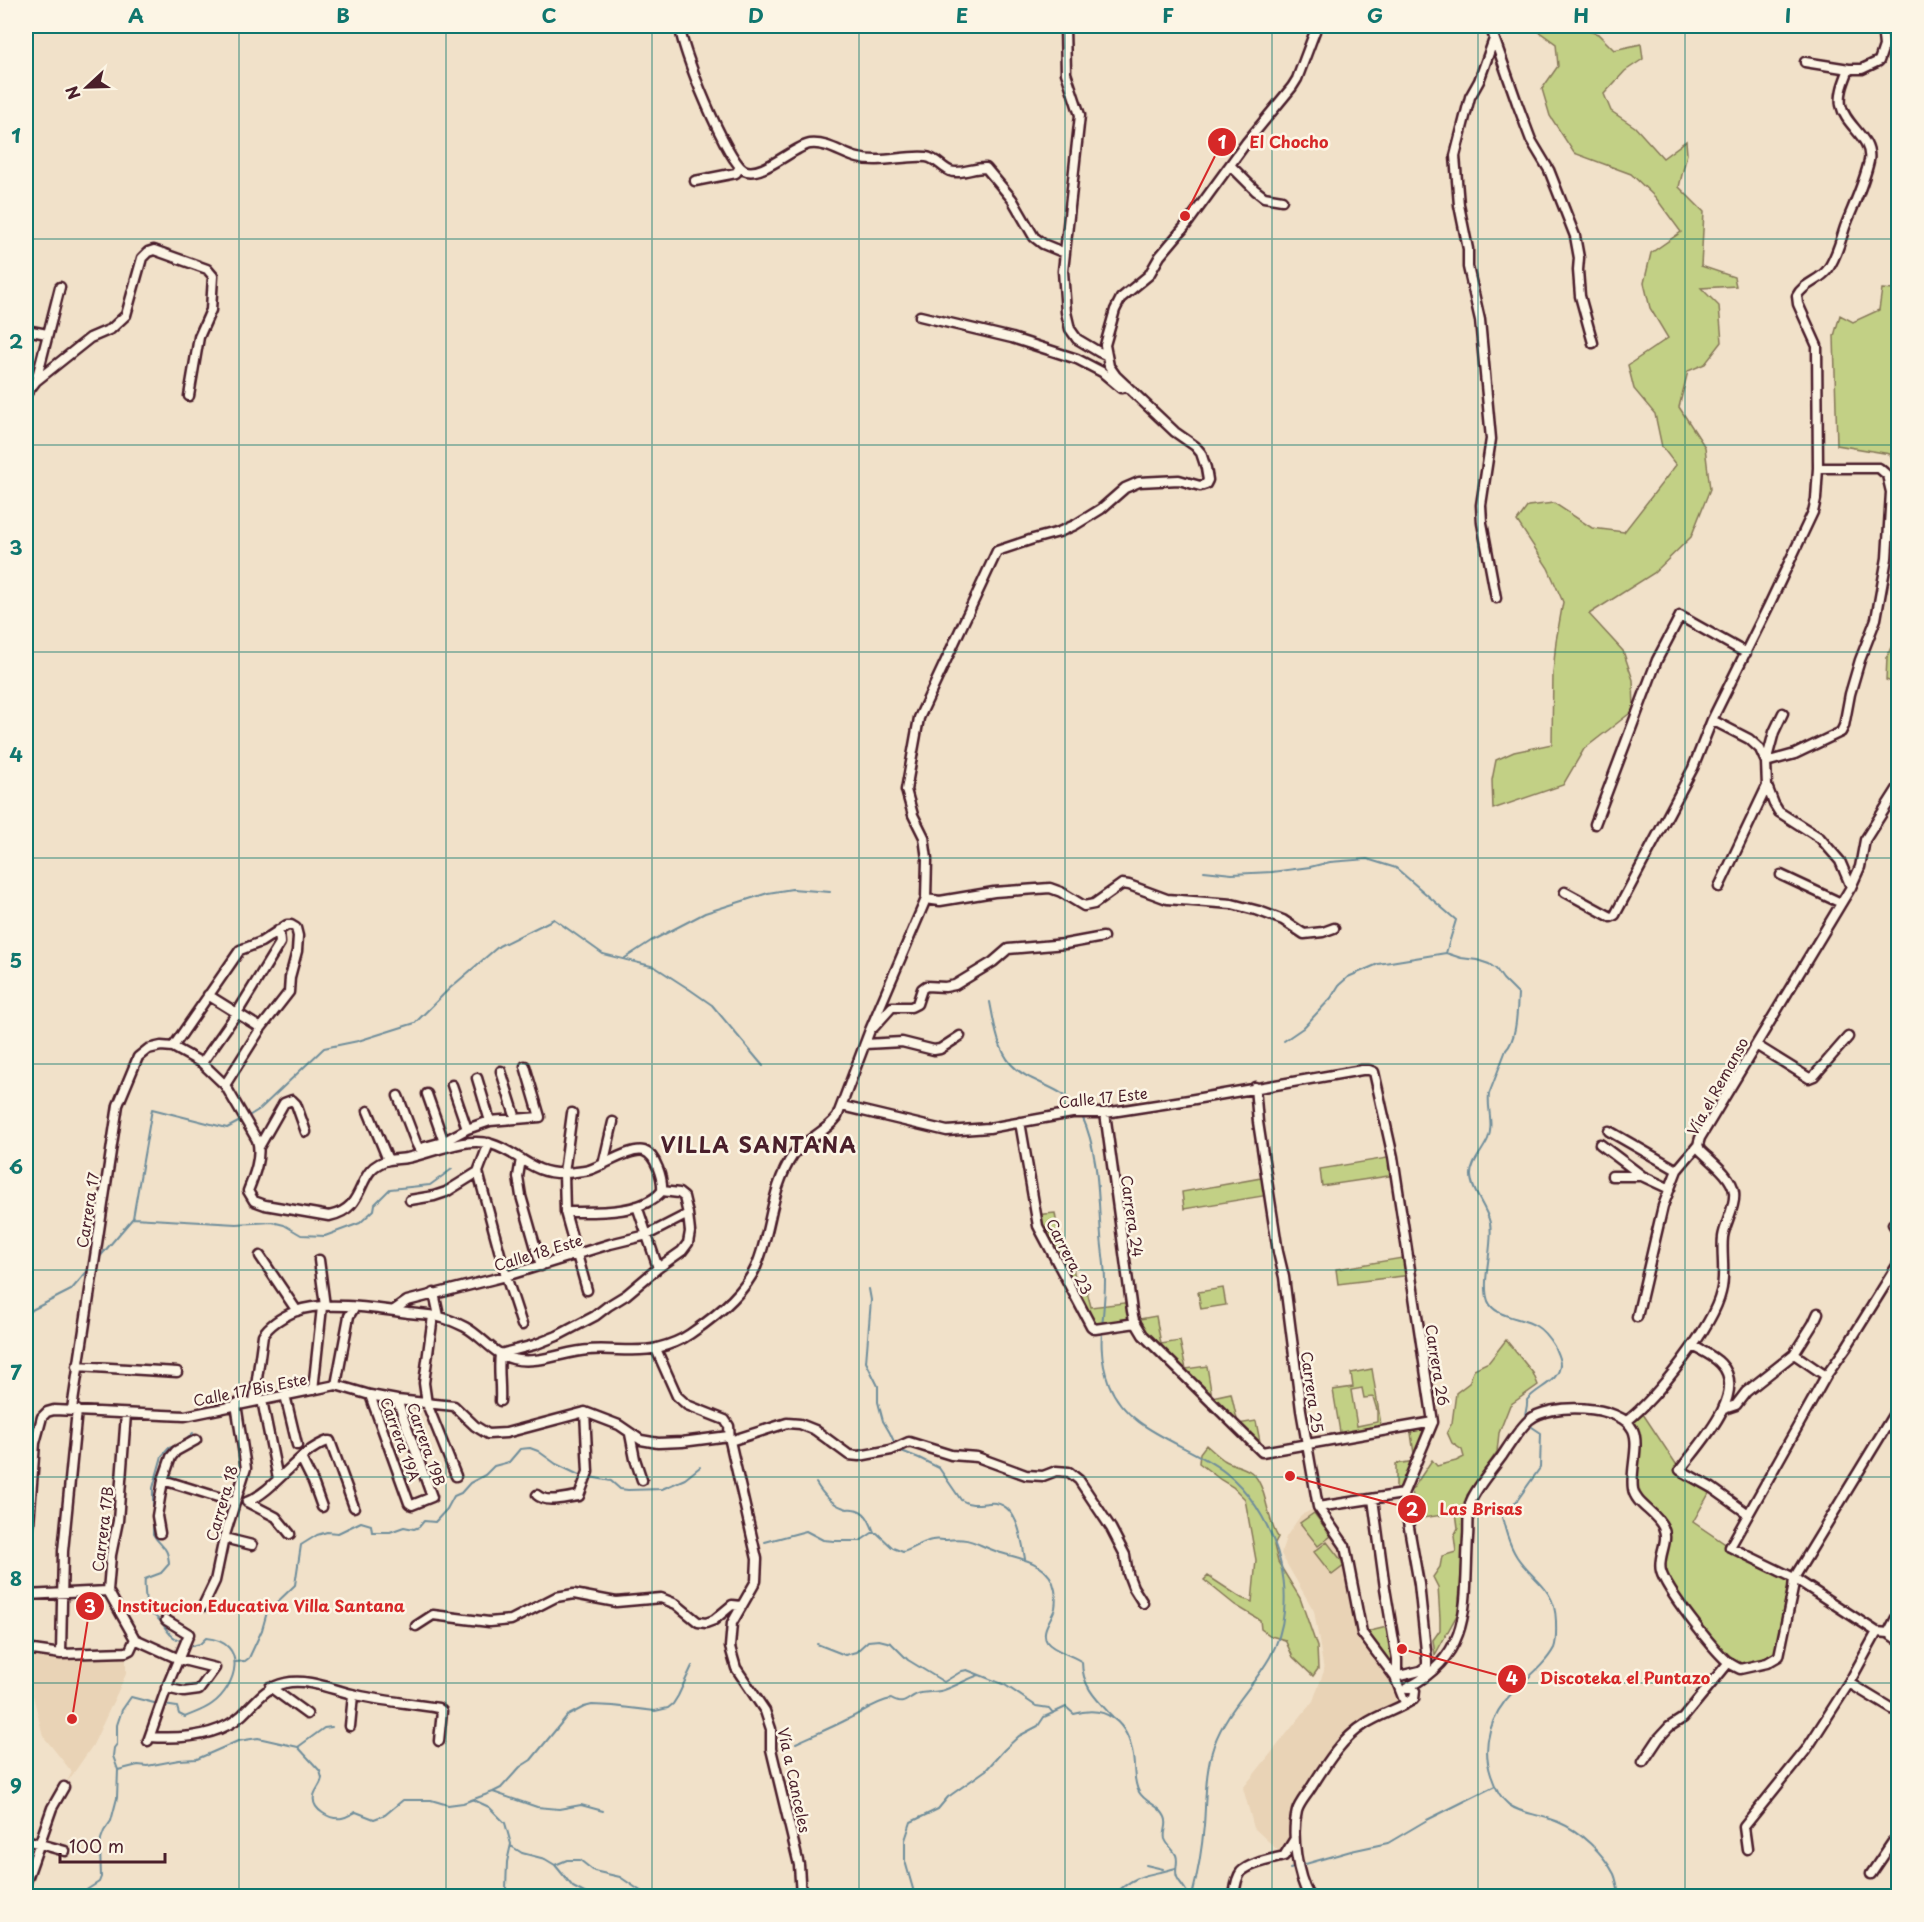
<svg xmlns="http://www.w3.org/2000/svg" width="1924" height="1922" viewBox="0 0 1924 1922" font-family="'Playpen Sans',sans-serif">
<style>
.built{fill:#e9d3b6}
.green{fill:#c2d085;stroke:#867858;stroke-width:1.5;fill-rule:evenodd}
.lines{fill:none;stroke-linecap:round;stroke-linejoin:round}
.stream{stroke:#708e9b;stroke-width:2}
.minor-casing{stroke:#4a1f2b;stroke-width:13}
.minor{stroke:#fcf5e5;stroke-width:8}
.grid{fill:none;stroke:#0f766e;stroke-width:1.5;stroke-opacity:0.55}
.labels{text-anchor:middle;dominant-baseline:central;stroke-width:5;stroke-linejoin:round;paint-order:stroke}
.street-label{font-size:15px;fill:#4a1f2b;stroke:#fcf5e5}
.district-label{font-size:21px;font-weight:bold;letter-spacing:1.5px;fill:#4a1f2b;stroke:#fcf5e5}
.leader{fill:none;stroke:#d62828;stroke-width:2}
.callout-dot{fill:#d62828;stroke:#fcf5e5;stroke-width:2}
.mark-label{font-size:18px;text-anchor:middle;font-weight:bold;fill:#fff}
.callout-label{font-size:16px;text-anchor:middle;font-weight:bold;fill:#d62828;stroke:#fcf5e5;stroke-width:5;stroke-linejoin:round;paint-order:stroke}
.neatline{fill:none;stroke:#0f766e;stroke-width:2}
.grid-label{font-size:20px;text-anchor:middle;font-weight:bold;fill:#0f766e}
</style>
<rect width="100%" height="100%" fill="#f1e1c9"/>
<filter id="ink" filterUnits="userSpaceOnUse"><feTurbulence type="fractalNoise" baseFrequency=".0167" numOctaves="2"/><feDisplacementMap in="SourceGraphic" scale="12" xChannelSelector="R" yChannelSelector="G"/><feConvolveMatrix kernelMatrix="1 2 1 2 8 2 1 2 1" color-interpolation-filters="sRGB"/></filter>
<g filter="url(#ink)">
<path class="built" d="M1318,1507l27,39 17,87 45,68 -58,36 -52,72 -3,31 -10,16 -30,-28 -11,-40 70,-87 11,-30 -10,-60 -33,-57 5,-17 15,-22z
M26,1650l100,2v22l-33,71 -29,42 8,-15 -29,-36 -17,-69z"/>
<path class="green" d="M1531,26h48l3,3 16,5 16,16 27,-6 2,15 -18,12 -21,23 7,17 24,16 28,31 23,-17 1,13 -8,33 25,25 -3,54 33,11 2,9 -35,2 18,18 3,36 -17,22 -17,7 -9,36 26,40 5,42 -19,48 -37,36 -65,41 34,37 10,29 1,30 -50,39 -21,36 -70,24 -1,-29 4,-20 18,-8 38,-8 1,-71 3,-32 7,-39 -15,-34 -31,-47 11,-15 26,-3 38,25 32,4 52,-67 -14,-18 -7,-33 -21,-25 -6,-24 40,-27 -18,-30 -6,-25 7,-30 30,-21 -25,-34 -25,-24 -57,-21 -24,-37 -8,-27 16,-23 -2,-22z
M1882,289l12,1 4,7v40l-2,3 -2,26 4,2v107l-8,-21 -53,-9 -3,-109 6,-21 13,7 26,-12z
M1898,630v54l-12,-4 1,-23z
M1393,1157l2,18 -73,11 -2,-17z
M1267,1177l2,18 -85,14 -2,-17z
M1055,1213l7,43 9,-1 5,29 9,-1 6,24 41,-5 2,18 22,-4 5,28 19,-3 6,28 21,-3 5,31 19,-4 7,31 18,-3 6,31 -126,-129 -41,6 -60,-114z
M1408,1257l3,18 -73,9 -2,-15z
M1223,1288l3,17 -25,4 -3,-17z
M1506,1340l27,33 5,12 -28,20 -11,28 -2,19 -30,43 -9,118 -23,42 -2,-15 7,-10v-12l-2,-31 -5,-10 7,-10 2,-11 14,-4 -2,-16 4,-8 -2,-15 -40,6 -4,-29 20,-30 5,6 19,-5 8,-4 -2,-7 -10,-7 -5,-11 5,-9 4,-30 13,-10 5,-14 15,-7z
M1372,1369l10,62 -41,7 -8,-48 20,-3 -2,-14zM1362,1388l2,10 9,-1 4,13v12l-20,4 -6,-36z
M1641,1411l39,59 32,18 -19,34 37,25 64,31 -15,78 -39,13 -42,-40 -37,-58 5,-35 -29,-38 -1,-60 -9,-17z
M1433,1422l-28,68 -9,5v-31l19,-3 -5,-35z
M1206,1445c6,5 12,11 18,15 8,5 19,6 27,12 16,12 15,47 27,65l-4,8 4,17 22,36 17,49 1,22 -5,7 -20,-19 -8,-17 -14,-4 -10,-7 -1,-9 -25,-15 -31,-25 4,-4 32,21 12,5 4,-42 -11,-61 -12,-12 -12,-7 -22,-17 1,-10z
M1314,1513l17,23 -13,10 -18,-23z
M1327,1542l18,23 -13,10 -18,-23z
M1391,1626l4,51 -33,-44z"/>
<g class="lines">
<path class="stream" d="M1204,871l28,3 40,-2 38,-5 20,-5 37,-3 29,9 60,52 -10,33
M625,958l26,-17 54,-28 63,-20 24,-4 38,3
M990,1002c4,20 7,46 21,62 19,21 53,21 68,47
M1284,1041l19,-13 28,-30 8,-13 9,-8 30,-13 68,-11 15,5 16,2 12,4 7,5 7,10 15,15c-1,16 -1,45 -12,56l-17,44c-2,15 5,30 -1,45 -5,12 -18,25 -17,37 0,15 16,31 19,47 4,23 -9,58 -2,78 7,17 34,16 48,25 7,4 13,12 18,20 2,5 6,12 6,18 0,18 -23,23 -33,36 1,8 -3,13 -2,21
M1082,1116c17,37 16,81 19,120 1,15 4,30 4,45 0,39 -10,65 4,103 20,52 87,60 124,95 45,42 69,122 37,178 -17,30 -44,54 -56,88 -9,26 -8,53 -10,80 -2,24 -6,48 -12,71
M247,1117l13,-8 64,-61 34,-7 57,-18 34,-34 50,-43 55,-27 49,35 52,13 34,22 23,16 51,61
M133,1218l103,6 36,-2 12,3 17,10 24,1 35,-13 14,-13 1,-6 15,-15 40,-4 22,-16
M98,1259l35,-41 19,-109 75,19 15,-8
M869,1289l2,11 -5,62 12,24v16l5,19 7,12 6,13
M26,1313l45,-23 20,-23
M1529,1425l12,8 -1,35 -24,34 -16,7c4,16 8,34 17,48 16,24 38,30 39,64 0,7 1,20 -2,27 -9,17 -27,30 -41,44 -22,22 -32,53 -22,83 14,43 33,33 67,47 22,9 45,31 56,52 3,7 4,15 5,22
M899,1450l20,8 20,10 22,32c10,6 17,4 28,3 28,-3 33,36 36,56
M590,1477l21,4 9,8 8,1 34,-1 23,-10 15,-12
M816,1483c6,10 16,21 28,25 5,2 4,0 9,1 13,1 17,13 21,23
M765,1542l41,-11 17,9 11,1h26l12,-8h5l16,15 10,4c10,-3 19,-10 29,-12 4,-1 9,0 14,0 27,-3 28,4 52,12 21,7 52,9 57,38 1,6 1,12 0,18 -3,11 -15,22 -8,34 6,9 26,13 35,20 0,24 14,37 30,54
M184,1641c-17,-3 -17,-15 -28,-24 -4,-3 -5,-2 -8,-5 -2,-2 -4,-29 -3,-33l16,-6 8,-9c-1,-19 -8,-16 -16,-30v-46l9,-32 7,-8 14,-5 10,-10
M817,1644l28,11 11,-3 12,-11 11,-1 12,3 17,17 36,22 18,-11 5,-1 38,15 31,21 13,2 4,5 13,-6 8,7c33,-10 54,9 59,42 2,12 0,25 6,36 7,12 20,12 26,25 4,8 -2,14 0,22 2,6 8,10 11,16 3,7 -2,15 1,22 3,8 8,8 11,19
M236,1662l9,-1 4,-3 13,-28 5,-18 28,-27 6,-40 16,-10 10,-3 11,1 23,-11 10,3 1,7h18l14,-5 10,2 5,-2 5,-6 11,1 12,-13 7,-13 7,-3 9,-10 15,-8 9,-9 15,-4 11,-13 10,-1 8,3 18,13 23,11
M164,1705l13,2 2,7 6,3c9,-4 19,-7 27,-13 25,-18 37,-62 -6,-66l-6,6 -9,2
M796,1743c17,-8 35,-15 52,-24 15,-7 27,-17 43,-20 15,9 16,-3 30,-6 7,-2 15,0 23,-3 12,-4 23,-11 35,-15
M298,1747l26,-19 8,-1
M118,1770l20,-5 9,1 32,-6 18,-1 41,-18 20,-3 40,9 22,24 2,7c-1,7 -7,12 -8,18 -3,14 17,24 28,22 5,-1 9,-4 14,-6l18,7 11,-4 18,-15h28l17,5 15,-2 30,-11 8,-4 19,-21 11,-7 36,-44 17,-9 8,-2 21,1 42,5 13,-3 5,-4 5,-8 14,-30
M493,1792l44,15 22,2 22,-4 22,6
M474,1800l15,7 16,16 6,21 -4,18 -1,26 2,5 4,3
M511,1846l11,7 23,6 10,6 18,22 17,9
M555,1865l12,-5h13l14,11 26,6 28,19
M1146,1865l17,4
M1302,1865l49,-14 37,-8 39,-23 68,-34
M1290,1869l6,-2
M1116,1893c23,-21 33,-17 60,-25
M77,1896l22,-14 2,-5 -1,-29 1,-9 3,-8 7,-10 6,-23 1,-28 -5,-14 1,-8 3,-4v-19l5,-15 9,-13 27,7
M915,1896l-10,-35v-21l6,-18 27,-13 10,-12 38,-27 18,-20 15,-14 19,-10 6,-9 9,-4"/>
<defs>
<path id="minor" d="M680,26c0,21 47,135 64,144 17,9 50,-24 66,-26 18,-2 32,10 48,14 22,6 46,-3 68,-1 10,1 15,10 24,14 10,4 25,-4 36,-3l26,31 22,38 9,7 22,9
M1065,26l1,47 14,42 -17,156 3,41 4,17 7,10 22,13 7,3
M1490,26l27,77 14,37 18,30 26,66 4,22 -1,12 2,26 13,47
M1494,39l-15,42 -9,16 -15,59 4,49 9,44v18l12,53 11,119 -10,66 1,18 14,75
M1805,62l44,7
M1231,166l24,24 9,7 18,3
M695,181l41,-8 4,-6
M920,316l92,22 65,21 25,13 19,16 6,-2
M26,330l21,4
M36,381l24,-94
M26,394l10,-13 54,-43 21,-9 15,-14 16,-57 6,-6 6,-2 53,19 6,7 -2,34 -12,27 -10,59
M1783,713l-9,19 -8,30 29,-8 46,-22 3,-6 6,-32 10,-34 16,-41 11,-61 4,-66 -4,-17 -8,-7h-61
M1712,720l37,19 11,10 6,13 1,24 7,18 5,8 41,26 20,23 11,26
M1595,824l62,-164 23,-44 66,37
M1781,875l60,28
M1719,887l48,-101
M1565,892l46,25 4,-2 78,-147 19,-48 57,-115 44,-93 3,-13 2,-31 -1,-122 -19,-42 -1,-8c6,-13 23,-15 31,-27 9,-13 12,-27 17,-42 8,-21 19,-43 24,-66 4,-23 -24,-35 -28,-56 -2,-13 4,-25 8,-36h13l17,-8 5,-15 -2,-20
M926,899l14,2 54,-9 56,-4 11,4 23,14 10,-2 28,-20 7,1 38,14 65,5 27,7 24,9 21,14 19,-2 11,-4
M208,995l53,33
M874,1027l18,-20h19l6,-3 5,-15 4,-3 19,1 10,-2 38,-23 15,-13 57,-5 38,-7
M865,1044l37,-2 32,8 6,-1 20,-13
M1756,1045l53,33 5,-2 34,-39
M173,1047l67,-97 21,-8 26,-17h4l5,3 2,8 -1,15 -7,26 -1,15 -28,36 -36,57
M202,1063l35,-50 43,-70 -1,-13
M501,1071l15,48
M477,1078l13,43
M452,1085l15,44
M1255,1087l3,35 20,130 6,25 17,133 17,97 27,39 17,87 33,44 9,23 7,1
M427,1094l18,51
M398,1096l18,47 2,4 3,1 22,-6 24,-13 23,-8 50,-4 -15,-51
M842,1106l105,25 42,-3 83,-15h33l84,-13 173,-30h7l5,2 19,85 40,265 -30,72 16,90 8,76v6l-7,5 -25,6
M368,1111l20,49
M572,1113l-8,60 1,39 22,78
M1105,1113l27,198 2,9 9,15 119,117 171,-30
M1020,1122l18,104 53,100 4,3 41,-6
M1609,1131l68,39
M1600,1144l41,31
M259,1147l25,-44 8,-3 4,4 10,28
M521,1159l-3,18 3,19 20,70
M603,1165l10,-43
M478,1172l28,104 16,49
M1612,1176h30l28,13
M410,1200l24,-4 12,-4 32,-20 11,-29
M637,1206l21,62
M565,1212c28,0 77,3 97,-21
M1893,1224l5,8
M260,1256l37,55
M319,1260l6,46
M1898,1264l-52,84 -20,28 -96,171 64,31 83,54 11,1 10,7
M434,1293l5,23
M394,1310l13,-9 99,-25 104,-32 37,-9 41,-21
M433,1316l-9,67 3,21 29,72
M1637,1317l26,-111 14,-36 21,-25
M1693,1346c9,5 21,10 28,18 28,29 -23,82 -41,106l32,18 35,25
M656,1349l21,47 10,9 38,15 4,6 1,15 27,118 -1,22 -24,42 -2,24 6,21 29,43 6,18v20l28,116 2,31
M500,1354l34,-9 23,-9 38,-20 13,-10 18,-11 32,-27 24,-17 6,-8 2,-11 -2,-18 -4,-17 -5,-4 -17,-2
M500,1354c-2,16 1,31 0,47
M1794,1354l32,22
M77,1366l100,6
M336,1385l13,-69 5,-8
M313,1390l9,-83
M285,1395l12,50
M370,1395l39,108 3,2 20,-8 -35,-97
M262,1400l16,79
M254,1401l9,-66c7,-11 21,-19 33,-24 27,-11 83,-2 112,2 10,1 22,1 31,4 9,2 18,6 26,10 17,9 29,28 48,32 25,6 52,-8 76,-9 19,-2 52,3 68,-2 12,-3 23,-7 33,-14 25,-17 54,-40 66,-67 16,-37 14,-78 37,-112 12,-16 32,-22 44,-38l33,-87 56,-131 1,-40 -3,-22 -11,-22 -7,-25 13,-72 78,-167 36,-12 26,-7 16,-7 26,-16 24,-21 14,-6 40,-2 21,6 6,-2 2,-4 -2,-12 -5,-15 -6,-7 -20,-14 -59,-56 -7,-10 -4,-21 10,-35 6,-12 28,-23 11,-19 27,-32 59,-81 46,-56 5,-8 20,-53
M72,1409l46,-304 20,-48 10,-8 13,-3 12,1 29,16 23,22 32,55c5,16 -3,36 -9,51l6,10 11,4 64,11c41,-8 24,-48 60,-56 6,-1 12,-1 18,-2 25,-5 59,-22 84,-14 30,9 40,31 75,29 7,-1 16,-1 23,-3 14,-4 42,-23 55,-19 12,4 19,28 18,40
M1724,1409l12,-4 10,-13 48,-38 19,-30 5,-11
M126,1414l-8,107 -7,34 -3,36 27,48
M1627,1421c28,-22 86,-94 94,-129 5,-17 0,-38 2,-55 2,-14 13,-31 11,-45 -2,-16 -23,-31 -34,-42l-2,-5 2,-7 151,-251 9,-20 5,-27 33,-52
M630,1434l5,25 7,21
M730,1441l57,-18 13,1 15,6 34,25 10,1 32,-6 18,-8 42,13 26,2 49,18 17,1 13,-5 13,1 10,8 32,48 14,27 3,19 5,13 10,16
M301,1458l12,24 9,25
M163,1480l71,22
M537,1495c10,9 29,2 42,1l9,-24 -3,-60
M1373,1499l12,89 12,71v13l-2,5
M247,1502c30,-13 51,-51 81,-61h2l24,66
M247,1502l29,15 14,17
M1318,1507l85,-13
M160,1533l-3,-17 6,-36 8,-23 5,-6 20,-11
M224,1538l28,7
M26,1595l82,-4
M203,1606l12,-25 9,-43 22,-70 -10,-64
M26,1611l1,-60 8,-108 7,-26 5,-5 7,-2 131,6 151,-31 34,10 27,5 57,6 21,20 13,8 18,-1 79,-21 34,13 22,15 17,3 24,-1 47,-6
M416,1626l17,-11 56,7 22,-2 45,-23 18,-3 42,8 45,-4 15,6 22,18 8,1 8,-3 18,-15 9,1
M1888,1633l10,-19
M135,1639l44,20 36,9 -16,22 -15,2 -18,-4
M33,1650l28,4 65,-2 4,-2 5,-11
M61,1654l2,-103 14,-141
M1849,1683l43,26 6,2
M270,1687l37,27
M1409,1687c65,-35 55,-86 59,-150 1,-11 -1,-26 3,-36 7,-16 21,-31 31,-45 8,-12 17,-27 27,-36 20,-18 92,-16 104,10 7,15 -3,41 0,59 2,15 23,23 30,38 7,15 -6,29 -2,44 5,19 52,78 67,91 4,3 8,5 12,7l27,-6 12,-7 14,-67 1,-11 104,-171
M350,1726l3,-31
M150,1737c31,2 68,0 92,-22 14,-13 23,-28 43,-32 22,-5 46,6 67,11 28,7 58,9 86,14l4,3 -3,30
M148,1741l20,-57 21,-50 -23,-14
M1643,1762l16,-24 10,-11 14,-9 46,-56
M26,1840l39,11
M1747,1849l-3,-22 62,-77 43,-67 28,-51
M1871,1874l21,-31 6,-4
M26,1882l26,-74 12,-21
M1234,1896c1,-7 2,-18 7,-24 8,-9 32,-13 43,-16l10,-16
M1309,1896c-12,-21 -18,-61 -12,-85 2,-7 8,-14 12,-20 16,-25 31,-51 56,-67 15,-10 34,-15 49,-25l1,-8 -3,-3h-5"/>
</defs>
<use href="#minor" class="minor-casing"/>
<use href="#minor" class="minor"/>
</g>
</g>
<path class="grid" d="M239,26v1870M446,26v1870M652,26v1870M859,26v1870M1065,26v1870M1272,26v1870M1478,26v1870M1685,26v1870M26,239h1872M26,445h1872M26,652h1872M26,858h1872M26,1064h1872M26,1270h1872M26,1477h1872M26,1683h1872"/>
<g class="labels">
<g class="street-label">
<text transform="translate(1717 1086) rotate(-61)">Vía el Remanso</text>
<text transform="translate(1103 1097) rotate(-6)">Calle 17 Este</text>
<text transform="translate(87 1210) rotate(-81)">Carrera 17</text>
<text transform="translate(1133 1216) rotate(82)">Carrera 24</text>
<text transform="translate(538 1252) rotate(-17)">Calle 18 Este</text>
<text transform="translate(1070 1256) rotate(63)">Carrera 23</text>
<text transform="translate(1438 1365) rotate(81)">Carrera 26</text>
<text transform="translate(250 1389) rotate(-11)">Calle 17 Bis Este</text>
<text transform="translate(1313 1392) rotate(82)">Carrera 25</text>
<text transform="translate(401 1439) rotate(70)">Carrera 19A</text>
<text transform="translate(427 1444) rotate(71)">Carrera 19B</text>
<text transform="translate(221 1503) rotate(-74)">Carrera 18</text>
<text transform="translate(102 1529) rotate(-83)">Carrera 17B</text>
<text transform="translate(795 1780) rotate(78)">Vía a Canceles</text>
</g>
<g class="district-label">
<text x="759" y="1144">VILLA SANTANA</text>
</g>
</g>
<path class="leader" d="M1185 216L1222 142M1290 1476L1412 1509M72 1719L90 1606M1402 1649L1512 1679"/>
<g class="callout-dot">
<circle cx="1185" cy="216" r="6"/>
<circle cx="1290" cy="1476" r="6"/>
<circle cx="72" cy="1719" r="6"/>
<circle cx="1402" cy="1649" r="6"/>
<circle cx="1222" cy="142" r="15"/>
<circle cx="1412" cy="1509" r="15"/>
<circle cx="90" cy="1606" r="15"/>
<circle cx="1512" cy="1679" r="15"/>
</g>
<g class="mark-label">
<text x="1222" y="149">1</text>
<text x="1412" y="1516">2</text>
<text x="90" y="1613">3</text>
<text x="1512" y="1685">4</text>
</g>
<g class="callout-label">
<text x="1289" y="148">El Chocho</text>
<text x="1481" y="1515">Las Brisas</text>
<text x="261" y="1612">Institucion Educativa Villa Santana</text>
<text x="1625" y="1684">Discoteka el Puntazo</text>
</g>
<rect width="1924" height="1922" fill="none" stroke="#fcf5e5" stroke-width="66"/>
<g transform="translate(87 87) rotate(248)" stroke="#fcf5e5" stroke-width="4.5" paint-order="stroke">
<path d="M0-4.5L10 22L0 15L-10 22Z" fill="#4a1f2b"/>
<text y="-9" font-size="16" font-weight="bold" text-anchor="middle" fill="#4a1f2b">N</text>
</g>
<path d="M60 1853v9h105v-9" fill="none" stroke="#4a1f2b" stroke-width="3"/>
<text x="69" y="1853" font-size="18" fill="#4a1f2b" stroke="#fcf5e5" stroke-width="4.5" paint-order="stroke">100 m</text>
<rect x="33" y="33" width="1858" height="1856" class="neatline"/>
<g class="grid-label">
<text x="136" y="23">A</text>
<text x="343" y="23">B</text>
<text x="549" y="23">C</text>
<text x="756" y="23">D</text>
<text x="962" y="23">E</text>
<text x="1168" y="23">F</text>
<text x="1375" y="23">G</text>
<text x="1581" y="23">H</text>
<text x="1788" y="23">I</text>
<text x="16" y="143">1</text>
<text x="16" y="349">2</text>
<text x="16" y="555">3</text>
<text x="16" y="762">4</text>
<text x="16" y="968">5</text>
<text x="16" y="1174">6</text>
<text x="16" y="1380">7</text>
<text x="16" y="1586">8</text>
<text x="16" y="1793">9</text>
</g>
</svg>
